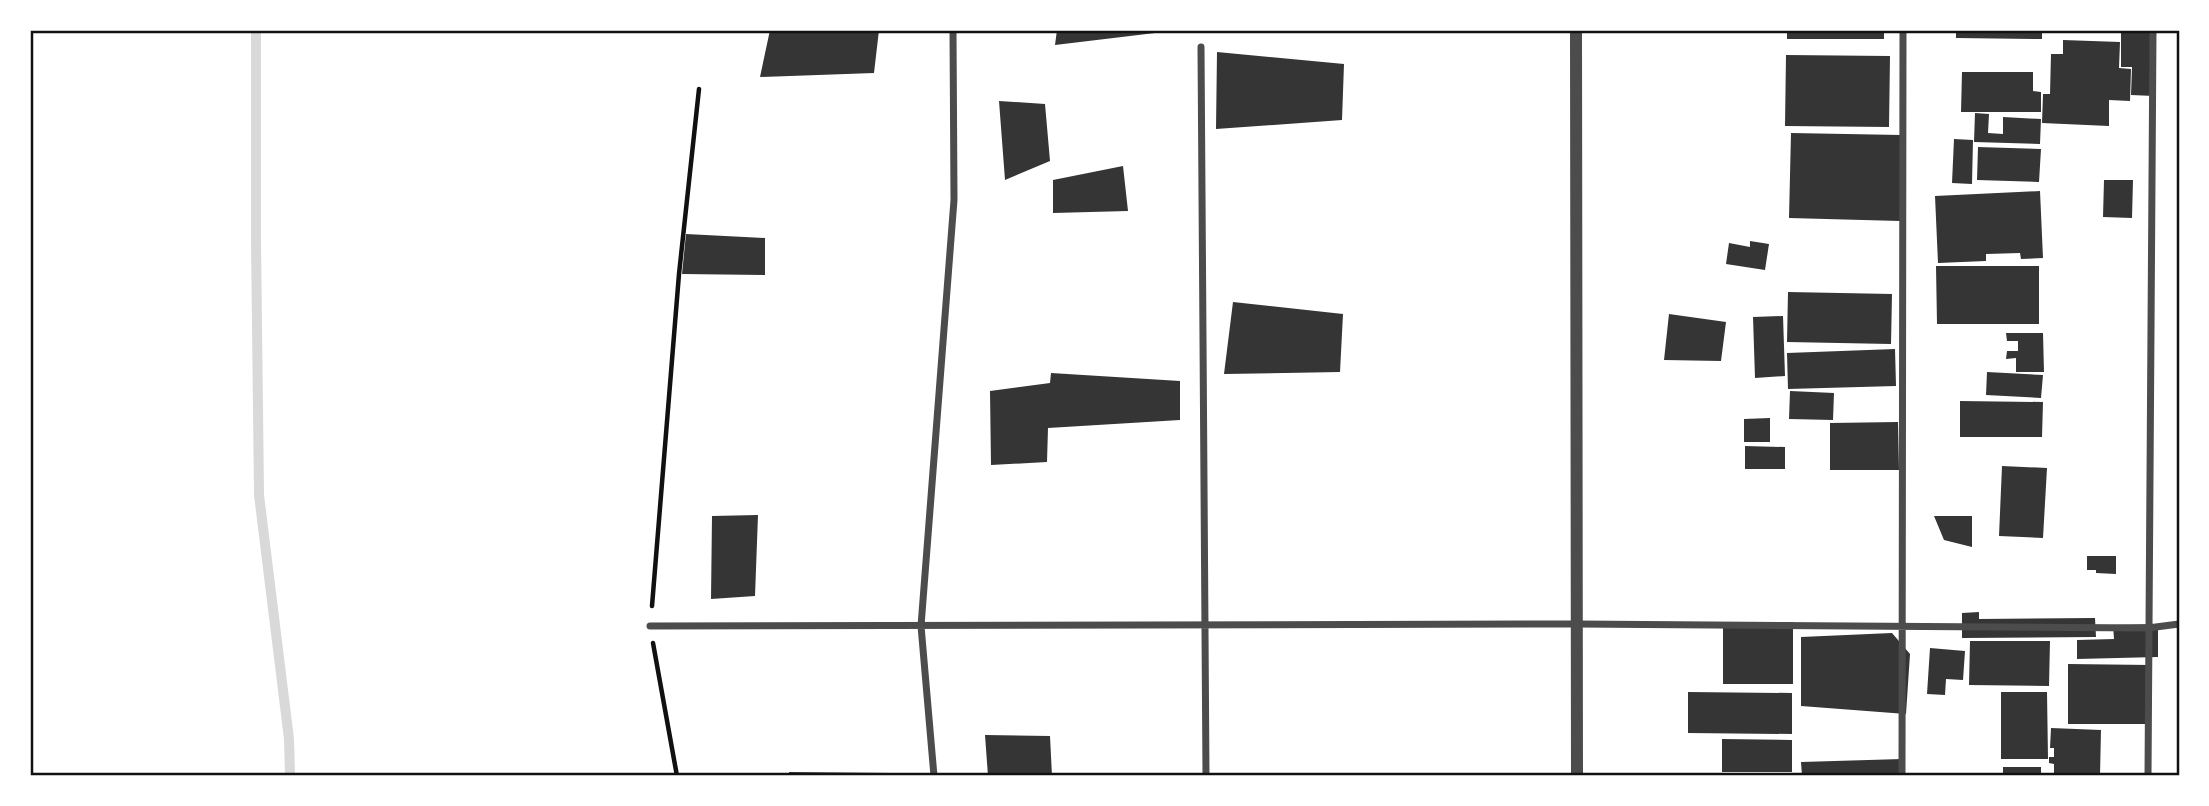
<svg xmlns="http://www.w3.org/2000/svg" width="2209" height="806" viewBox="0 0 2209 806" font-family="'PT Sans Narrow',sans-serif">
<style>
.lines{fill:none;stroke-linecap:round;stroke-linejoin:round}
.stream{stroke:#d9d9d9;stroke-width:10}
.building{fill:#353535}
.path{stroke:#111;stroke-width:4.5}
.minor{stroke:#4c4c4c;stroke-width:7}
.tertiary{stroke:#4c4c4c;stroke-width:12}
.neatline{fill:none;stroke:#111;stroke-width:2.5}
</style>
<rect width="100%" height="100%" fill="#fff"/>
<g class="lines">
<path class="stream" d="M256,30v211l3,254 30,244 1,37"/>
</g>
<path class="building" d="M770,30h109l-5,43 -114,4z
M1057,30h98v3l-100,12z
M1787,30h97v9h-97z
M1956,30h86v9l-86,-1z
M2121,31h33v65l-23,-1 1,-28h-11z
M2063,40l57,2 -1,26 12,1 -1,32 -21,-1v26l-67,-3 1,-29h7l1,-40h12z
M1217,52l127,12 -2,56 -126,9z
M1786,55l104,1 -1,71 -104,-1z
M1962,72h71v19l8,1v20h-80z
M999,101l46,3 5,57 -45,19z
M1975,113l14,1 -1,19 15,1v-17l38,2 -1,25 -66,-2z
M1791,133l110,2 -1,86 -111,-3z
M1954,139l19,1 -1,44 -20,-1z
M1978,147l63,2 -2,33 -62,-2z
M1123,166l5,45 -75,2v-33z
M2104,180h29l-1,38 -29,-1z
M2040,191l3,67 -22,1 -1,-6 -34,1v7l-48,2 -3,-67z
M686,234l79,4v37l-83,-1z
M1750,241l19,3 -4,26 -39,-6 3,-21 21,4z
M1936,266h103v58h-102z
M1788,292l104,2 -1,50 -104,-2z
M1233,302l110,12 -3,58 -116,2z
M1669,314l57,8 -5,39 -57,-1z
M1783,316l2,60 -30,2 -2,-61z
M2006,333h37l1,39h-28v-14l-10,1 1,-8h11v-10h-11z
M1895,349l1,37 -108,3 -1,-36z
M1987,372l56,3 -2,23 -55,-3z
M1051,373l129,8v39l-132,8 -1,34 -56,3 -1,-74 60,-8z
M1790,391l44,2 -1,27 -44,-1z
M1960,401l83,1 -1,35h-82z
M1770,418v24h-26v-23z
M1898,422l1,48h-69v-47z
M1745,446l40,1v22h-40z
M2002,466l45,2 -4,70 -44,-2z
M758,515l-3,81 -44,3 1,-83z
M1934,516h38v31l-28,-7z
M2087,556h29v18l-20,-1v-3h-9z
M1979,612v7l116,-1 1,19 -134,1v-25z
M1723,622h70v62h-70z
M2158,624v33l-81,2v-19l37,-1 -1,-14z
M1892,633l18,21 -4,60 -105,-8v-69z
M1970,641h80l-1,45 -80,-1z
M1930,648l35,3 -2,29 -17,-1 -1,16 -18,-1z
M2068,664l83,1 -1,59h-82z
M1688,692l104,1v41l-104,-1z
M2001,692h46l1,67h-47z
M2051,728l50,2 -1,46h-55v-3l9,1v-10l-5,-1v-6h5v-9h-4z
M985,735l65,1 2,40h-64z
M1722,739l70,1v32h-70z
M1902,759l1,17h-101l-1,-14z
M2003,767h38v9h-38z
M789,772l101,1v3h-101z"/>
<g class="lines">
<path class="path" d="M652,606l27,-332 20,-185
M653,643l24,133"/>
<path class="minor" d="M1201,47l5,729
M650,626l927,-2 571,4 31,-4
M934,776l-13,-150 33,-426 -1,-170
M1902,776l1,-746
M2148,776l5,-746"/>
<path class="tertiary" d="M1576,30l1,746"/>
</g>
<rect width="2209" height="806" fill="none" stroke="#ffffff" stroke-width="63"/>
<rect x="32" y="32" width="2146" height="742" class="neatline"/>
</svg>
